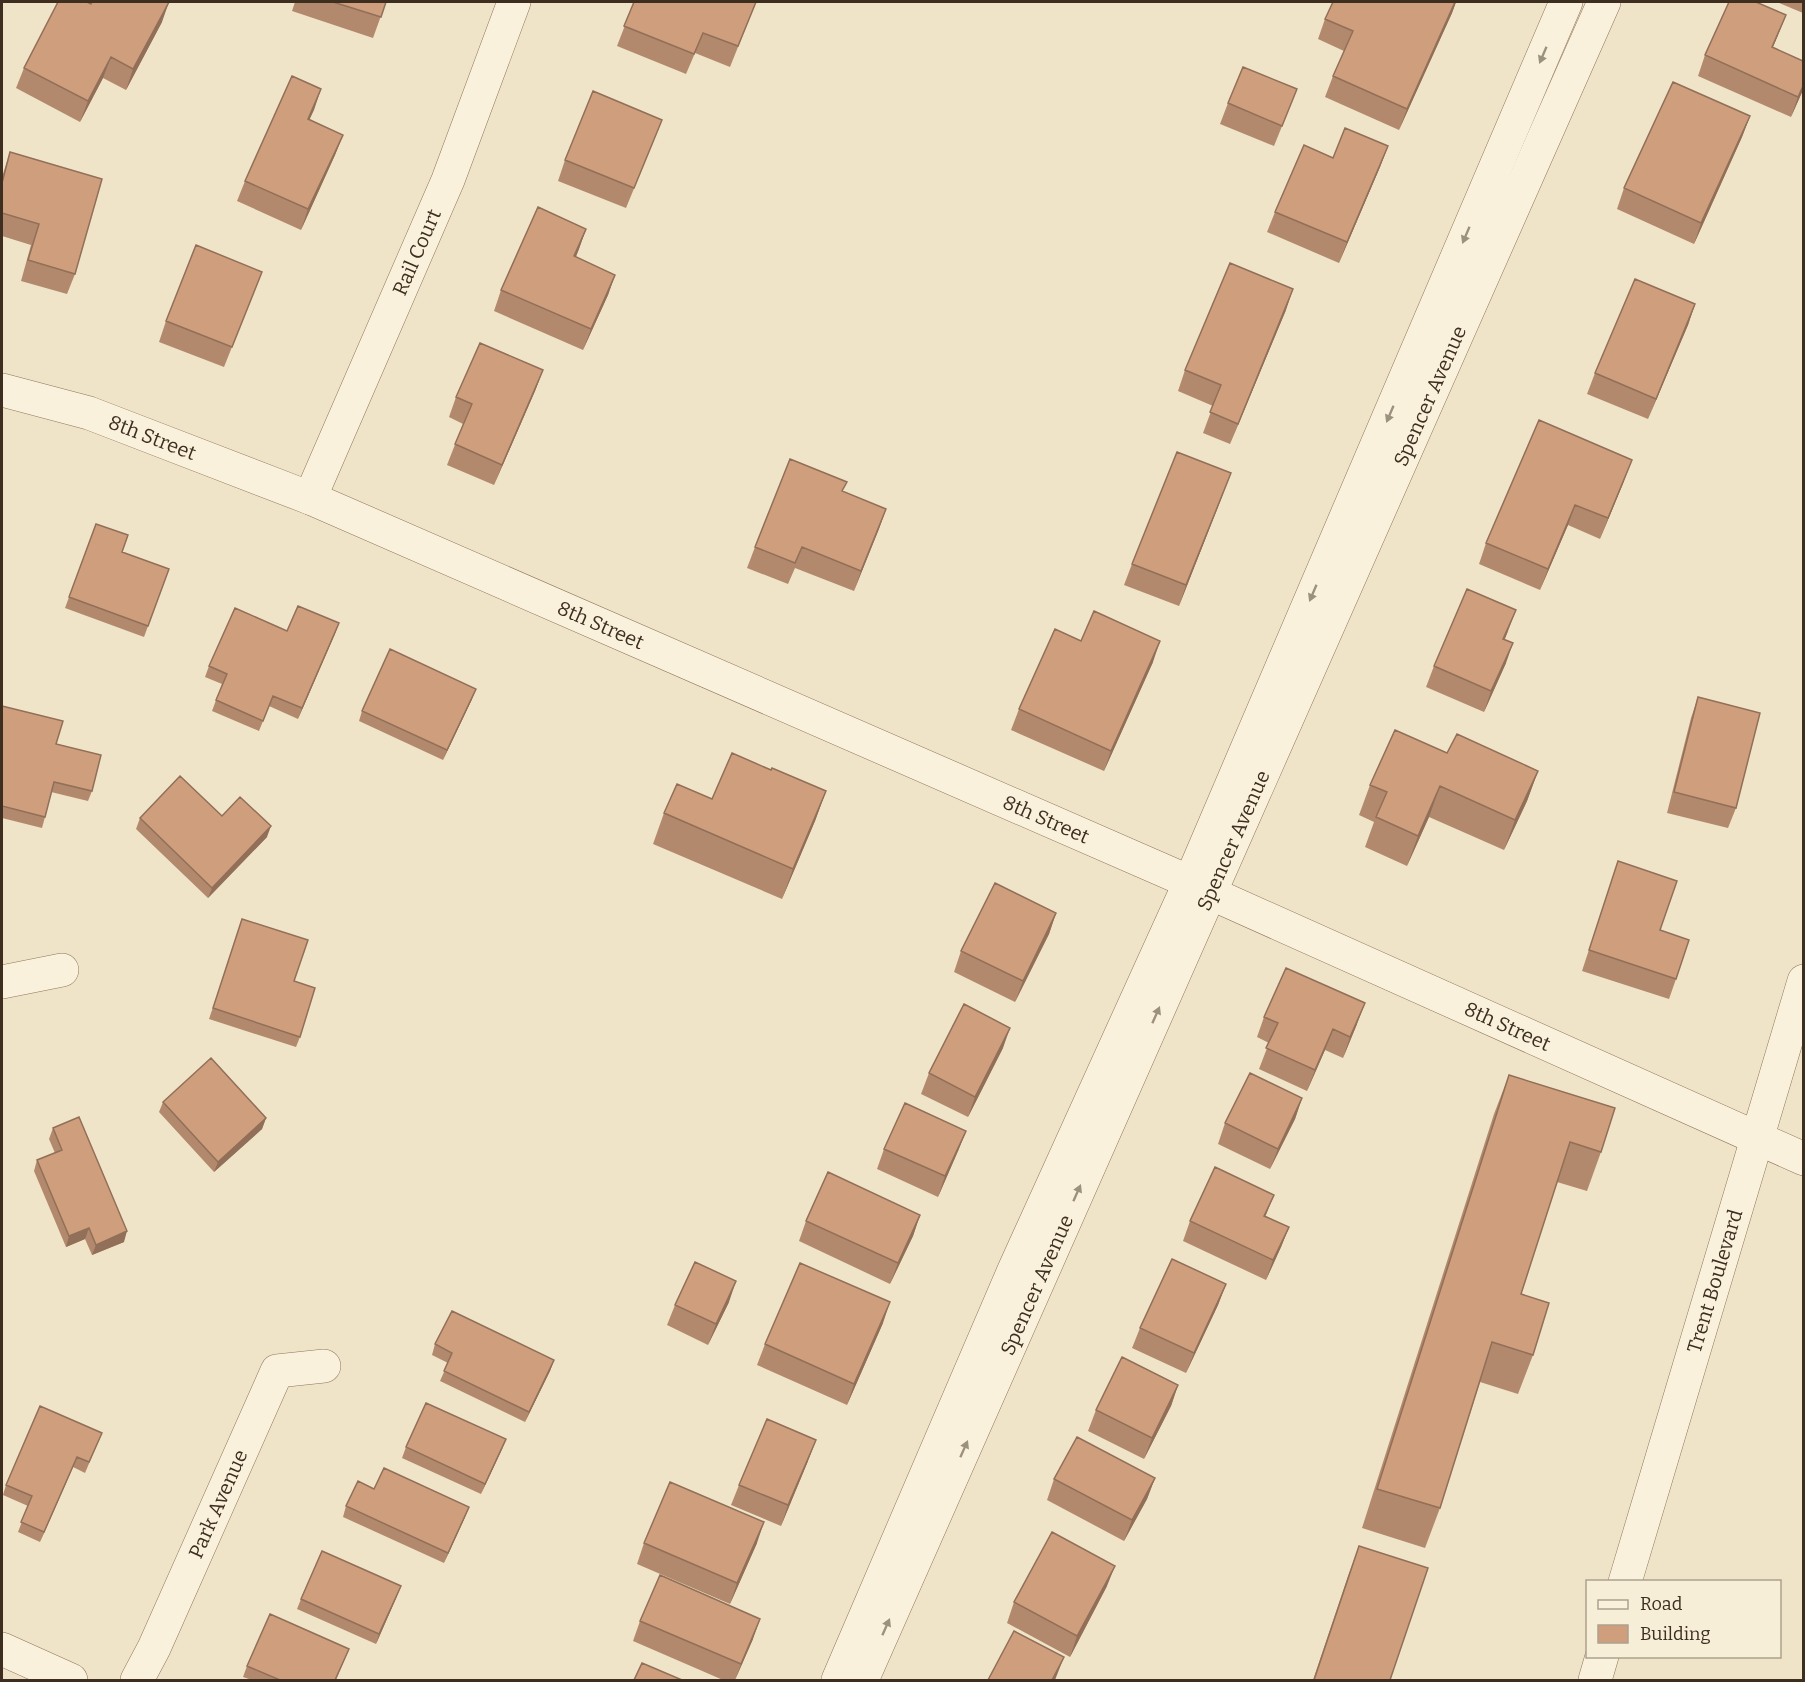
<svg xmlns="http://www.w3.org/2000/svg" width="1805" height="1682" viewBox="0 0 1805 1682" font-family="Bitter,serif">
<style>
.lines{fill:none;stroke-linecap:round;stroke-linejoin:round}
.minor-casing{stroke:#8d765c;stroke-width:34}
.tertiary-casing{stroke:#8d765c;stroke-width:34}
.minor{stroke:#faf1dc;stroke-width:33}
.tertiary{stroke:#faf1dc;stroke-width:33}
.wall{fill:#b2896c}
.shaded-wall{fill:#916f58}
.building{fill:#cf9f7d;stroke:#916f58;stroke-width:1.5}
.oneway{fill:#9c907e}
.labels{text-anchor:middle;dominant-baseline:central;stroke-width:5;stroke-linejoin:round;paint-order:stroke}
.street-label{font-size:20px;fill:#3d2e20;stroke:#f7eed8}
</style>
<rect width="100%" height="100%" fill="#f0e4c8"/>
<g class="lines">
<defs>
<g id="minor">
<path id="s1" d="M2,390l87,23 221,85 880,384"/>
<path id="s2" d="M310,498l138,-318 66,-178"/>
<path id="s3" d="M1210,893l594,266"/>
<path d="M2,982l60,-12"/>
<path d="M2,1649l69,31"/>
<path id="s4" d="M137,1680l17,-32 123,-277 47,-5"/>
<path d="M838,1680l176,-410 176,-388 376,-880"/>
<path id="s5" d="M862,1680l742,-1678"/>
</g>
<g id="tertiary">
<path id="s6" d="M1625,1582l179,-601"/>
<path d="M1595,1680l7,-24"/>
</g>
</defs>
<use href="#minor" class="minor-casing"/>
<use href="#tertiary" class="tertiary-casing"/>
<use href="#minor" class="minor"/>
<use href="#tertiary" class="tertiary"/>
</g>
<path class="wall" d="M295,2h91l-13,36 -81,-27z
M634,2h122l-26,65 -35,-14 -9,21 -69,-28z
M1333,2h123l-4,11 -53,117 -74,-33 8,-21 11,-25 -26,-12 7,-20z
M1777,2h26v11z
M91,4l71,18 -36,68 -23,-12 -23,44 -64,-34 8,-20z
M1778,35l-5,12 30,43 -12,27 -93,-41 7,-21z
M321,89l-12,31 34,15 -8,20 -34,75 -64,-29 8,-20z
M1297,89l-23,57 -54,-22 8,-21z
M1750,116l-8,21 -48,107 -77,-35 7,-21z
M654,140l-28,68 -68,-27 7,-21z
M1388,146l-8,21 -41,96 -72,-31 8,-20 58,-54z
M10,152l65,122 -8,20 -46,-13 10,-36 -29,-9v-59z
M586,229l-10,28 39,18 -7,20 -25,55 -89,-39 7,-21z
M262,272l-38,95 -65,-25 7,-21z
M1695,304l-7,21 -40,94 -61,-25 8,-21z
M1286,310l-56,134 -27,-11 10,-27 -35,-15 7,-21z
M543,370l-8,21 -41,94 -47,-20 16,-41 -14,-7 7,-20z
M1624,481l-24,58 -32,-14 -28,65 -61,-26 7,-21z
M843,492l43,17 -32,82 -59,-23 -7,16 -41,-16 8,-21z
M1223,494l-44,112 -55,-21 8,-21z
M96,524l26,28 47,17 -25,68 -79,-29z
M339,623l-41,96 -29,-13 -10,25 -47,-20 10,-27 -17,-7 4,-11 78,-35z
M1508,631l-3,8 1,24 -22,49 -58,-25 8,-21z
M1081,641l72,21 -49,109 -93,-41 8,-21z
M1698,697l38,111 -8,20 -61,-15 24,-95z
M472,699l-29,61 -84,-39 3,-10z
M2,706l54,38 36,47 -4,10 -37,-9 -6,25 -3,11 -40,-10z
M1447,753l91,18 -11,30 -23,49 -75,-33 -22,49 -42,-19 9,-25 -15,-7 11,-30z
M771,770l55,21 -11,30 -33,78 -129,-55 11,-31 48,-14z
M222,816l45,21 -59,61 -72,-69 4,-11z
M1618,861l42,69 16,49 -7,20 -87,-28z
M1056,913l-7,21 -34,68 -61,-30 7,-21z
M239,930l55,51 6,56 -4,10 -87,-28z
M1264,1017l93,7 -14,34 -18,-8 -18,41 -48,-22 10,-26 -12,-6z
M1003,1048l-35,69 -47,-23 8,-21z
M1509,1075l92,77 -14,39 -30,-9 -36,112 12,61 -15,39 -38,-12 -40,126 -15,40 -63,-20 132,-414z
M1302,1098l-7,21 -25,50 -52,-25 7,-21z
M163,1102l103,16 -4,11 -48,43 -55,-60z
M53,1128l71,114 -32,13 -7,-16 -19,8 -32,-76 3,-11 18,-7 -6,-14z
M966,1131l-8,20 -20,46 -61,-28 7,-20z
M920,1215l-7,21 -23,48 -91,-43 7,-20z
M1266,1216l23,11 -8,20 -15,33 -83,-39 7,-20z
M1226,1284l-8,21 -32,68 -54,-25 8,-20z
M729,1302l-21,43 -41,-20 8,-20z
M883,1323l-36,82 -90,-40 8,-21z
M435,1344l119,16 -4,11 -25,51 -85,-41 8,-18 -16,-8z
M1178,1385l-7,21 -27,53 -56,-28 8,-21z
M102,1433l-17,40 -12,-6 -33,75 -22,-10 10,-26 -25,-11 3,-10z
M506,1439l-4,10 -21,45 -79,-36 4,-11z
M808,1461l-27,65 -50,-21 8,-20z
M1155,1478l-8,21 -23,42 -77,-41 7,-21z
M374,1489l91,28 -21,46 -101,-46 3,-11z
M644,1543h113l-27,61 -93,-40z
M1359,1546l31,134h-77l35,-104z
M1107,1586l-37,71 -63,-34 7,-21z
M397,1596l-21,48 -79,-35 4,-10z
M640,1621l113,18 -18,41h-12l-90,-39z
M349,1649l-13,31h-84l-9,-3 4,-11z"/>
<path class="shaded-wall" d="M169,2l-7,20 -36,68 7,-21z
M1455,2h1l-4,11 -53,117 8,-21z
M1786,15l-8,20 -14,33 8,-21z
M111,57l-8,21 -23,44 8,-21z
M1803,86v4l-12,27 7,-20z
M321,89l-7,21 -14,30 8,-21z
M1750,116l-8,21 -48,107 7,-21z
M343,135l-8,20 -34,75 7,-21z
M1388,146l-8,21 -41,96 8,-21z
M586,229l-7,20 -12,28 7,-21z
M615,275l-7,20 -25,55 8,-21z
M1293,289l-7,21 -56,134 8,-20z
M1695,304l-7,21 -40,94 8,-20z
M543,370l-8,21 -41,94 8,-20z
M1632,460l-8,21 -24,58 8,-21z
M1231,473l-8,21 -44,112 7,-21z
M1575,505l-7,20 -28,65 8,-21z
M886,509l-7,20 -25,62 7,-20z
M1516,610l-8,21 -12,28 7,-20z
M339,623l-4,11 -37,85 4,-11z
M1160,641l-7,21 -49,109 7,-20z
M1513,643l-7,20 -22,49 7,-21z
M476,689l-4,10 -29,61 4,-10z
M1538,771l-11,30 -23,49 11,-30z
M1440,786l-11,31 -22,49 11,-30z
M826,791l-11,30 -33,78 11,-30z
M271,826l-4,11 -59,61 4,-10z
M1056,913l-7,21 -34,68 8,-21z
M1365,1003l-8,21 -14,34 7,-21z
M1010,1028l-7,20 -35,69 7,-20z
M1333,1029l-8,21 -18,41 8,-21z
M1302,1098l-7,21 -25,50 8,-20z
M266,1118l-4,11 -48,43 4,-10z
M966,1131l-8,20 -20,46 7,-21z
M1274,1195l-8,20 -10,21 8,-20z
M920,1215l-7,21 -23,48 8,-21z
M1289,1227l-8,20 -15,33 7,-20z
M89,1228l-4,11 -19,8 3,-11z
M127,1231l-3,11 -32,13 4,-10z
M736,1281l-7,21 -21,43 8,-21z
M1226,1284l-8,21 -32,68 8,-20z
M890,1302l-7,21 -36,82 7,-21z
M554,1360l-4,11 -25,51 4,-10z
M1178,1385l-7,21 -27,53 8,-21z
M506,1439l-4,10 -21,45 4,-10z
M816,1440l-8,21 -27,65 7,-21z
M77,1457l-4,10 -33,75 4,-10z
M1155,1478l-8,21 -23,42 8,-21z
M469,1507l-4,10 -21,46 4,-10z
M764,1522l-7,21 -27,61 7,-21z
M1115,1566l-8,20 -37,71 7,-21z
M401,1586l-4,10 -21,48 3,-10z
M760,1619l-7,20 -18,41 6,-16z
M1064,1657l-9,23h-3z"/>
<path class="building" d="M58,2h29l4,2 1,-2h77l-36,67 -22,-12 -23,44 -64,-33z
M333,2h53l-5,15z
M634,2h122l-18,44 -35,-13 -9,21 -70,-28z
M1333,2h122l-48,107 -74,-33 20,-45 -28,-12z
M1729,2h27l30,13 -14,32 31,14v25l-5,11 -93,-42z
M1243,67l54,22 -15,37 -54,-23z
M292,76l29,13 -13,30 35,16 -35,74 -63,-28z
M1673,82l77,34 -49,107 -77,-35z
M593,91l69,29 -28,68 -69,-28z
M1345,128l43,18 -41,96 -72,-30 29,-67 29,13z
M10,152l92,27 -27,95 -47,-14 11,-36 -37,-11v-30z
M538,207l48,22 -12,27 41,19 -24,54 -90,-39z
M196,245l66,27 -30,75 -66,-26z
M1230,263l63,26 -55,135 -28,-12 11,-27 -36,-15z
M1635,279l60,25 -39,95 -61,-26z
M480,343l63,27 -41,95 -47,-21 17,-40 -16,-7z
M1539,420l93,40 -24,58 -33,-13 -27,64 -62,-26z
M1177,452l54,21 -45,112 -54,-21z
M790,459l57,23 -5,9 44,18 -25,62 -59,-24 -7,16 -40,-16z
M96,524l32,11 -6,17 47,17 -21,57 -79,-29z
M1467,589l49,21 -13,29 10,4 -22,48 -57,-25z
M298,606l41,17 -37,85 -29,-12 -10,25 -47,-21 11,-26 -18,-8 26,-58 52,23z
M1094,611l66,30 -49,110 -92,-42 36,-80 26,12z
M390,649l86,40 -29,61 -85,-39z
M1698,697l62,16 -24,95 -62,-16z
M2,706l61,15 -7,23 45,11 -9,36 -38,-9 -9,35 -43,-11z
M1395,730l52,23 10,-19 81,37 -23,49 -75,-34 -22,50 -42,-19 11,-25 -17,-7z
M732,753l39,17 1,-2 54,23 -33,78 -129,-56 13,-29 35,15z
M180,776l42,40 18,-19 31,29 -59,62 -72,-70z
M1618,861l59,20 -17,49 29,10 -13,39 -87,-29z
M995,883l61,30 -33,68 -62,-30z
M242,919l66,21 -14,41 21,7 -15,49 -87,-29z
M1286,968l79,35 -15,34 -17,-8 -18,41 -49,-22 12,-25 -14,-6z
M964,1004l46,24 -35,69 -46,-24z
M211,1058l55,60 -48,44 -55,-60z
M1250,1073l52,25 -24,51 -53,-26z
M1509,1075l106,33 -14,44 -31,-10 -49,152 28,9 -16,52 -41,-13 -52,166 -63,-19z
M905,1103l61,28 -21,45 -61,-27z
M79,1117l48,114 -31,14 -7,-17 -20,8 -32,-76 25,-10 -9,-22z
M1215,1167l59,28 -10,21 25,11 -16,33 -83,-39z
M828,1172l92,43 -22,48 -92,-42z
M1172,1259l54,25 -32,69 -54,-25z
M695,1262l41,19 -20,43 -41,-19z
M800,1263l90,39 -36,82 -89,-40z
M452,1311l102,49 -25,52 -85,-41 8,-18 -17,-9z
M1122,1357l56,28 -26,53 -56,-28z
M426,1403l80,36 -21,45 -79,-37z
M40,1406l62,27 -13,29 -12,-5 -33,75 -23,-10 11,-26 -26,-11z
M767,1419l49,21 -28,65 -49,-20z
M1077,1437l78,41 -23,42 -78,-41z
M384,1468l85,39 -21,46 -102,-47 12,-25 16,8z
M670,1482l94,40 -27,61 -93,-40z
M1052,1532l63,34 -38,70 -63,-34z
M1359,1546l69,22 -38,112h-76z
M322,1551l79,35 -22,48 -78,-35z
M660,1575l100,44 -19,45 -101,-43z
M270,1614l79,35 -14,31h-55l-33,-14z
M1014,1631l50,26 -12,23h-64z
M642,1663l40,17h-48z"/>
<defs><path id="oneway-solid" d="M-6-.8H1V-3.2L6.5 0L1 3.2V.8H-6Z" transform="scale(1.5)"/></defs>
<g class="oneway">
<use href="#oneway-solid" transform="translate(1543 55) rotate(113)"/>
<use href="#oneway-solid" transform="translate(1466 235) rotate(113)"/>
<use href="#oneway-solid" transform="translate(1390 414) rotate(113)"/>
<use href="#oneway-solid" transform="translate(1313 593) rotate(113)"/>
<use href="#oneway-solid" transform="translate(1156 1015) rotate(-66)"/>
<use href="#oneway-solid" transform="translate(1077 1193) rotate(-66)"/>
<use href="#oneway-solid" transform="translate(964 1449) rotate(-66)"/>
<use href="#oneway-solid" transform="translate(886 1627) rotate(-66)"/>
</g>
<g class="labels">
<g class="street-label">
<text stroke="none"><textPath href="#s2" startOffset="268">Rail Court</textPath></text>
<text stroke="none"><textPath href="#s5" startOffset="1404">Spencer Avenue</textPath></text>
<text stroke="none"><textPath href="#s1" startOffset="158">8th Street</textPath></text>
<text stroke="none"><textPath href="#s1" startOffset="644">8th Street</textPath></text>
<text stroke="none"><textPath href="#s1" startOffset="1130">8th Street</textPath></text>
<text stroke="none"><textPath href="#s5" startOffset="918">Spencer Avenue</textPath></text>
<text stroke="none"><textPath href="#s3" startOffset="326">8th Street</textPath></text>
<text stroke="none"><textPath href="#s6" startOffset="314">Trent Boulevard</textPath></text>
<text stroke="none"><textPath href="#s5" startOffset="432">Spencer Avenue</textPath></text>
<text stroke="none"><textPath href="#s4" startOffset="194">Park Avenue</textPath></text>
</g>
</g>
<rect width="1805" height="1682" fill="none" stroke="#3d2e20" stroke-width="6"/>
<rect x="1586" y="1580" width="195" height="78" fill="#f7eed8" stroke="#ada18e" stroke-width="1.5"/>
<rect x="1598" y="1600" width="30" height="9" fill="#faf1dc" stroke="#ada18e" stroke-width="1.5"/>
<text x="1640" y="1610" font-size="18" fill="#3d2e20">Road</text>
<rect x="1598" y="1625" width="30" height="18" fill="#cf9f7d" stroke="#ada18e" stroke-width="1.5"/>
<text x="1640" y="1640" font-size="18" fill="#3d2e20">Building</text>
</svg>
